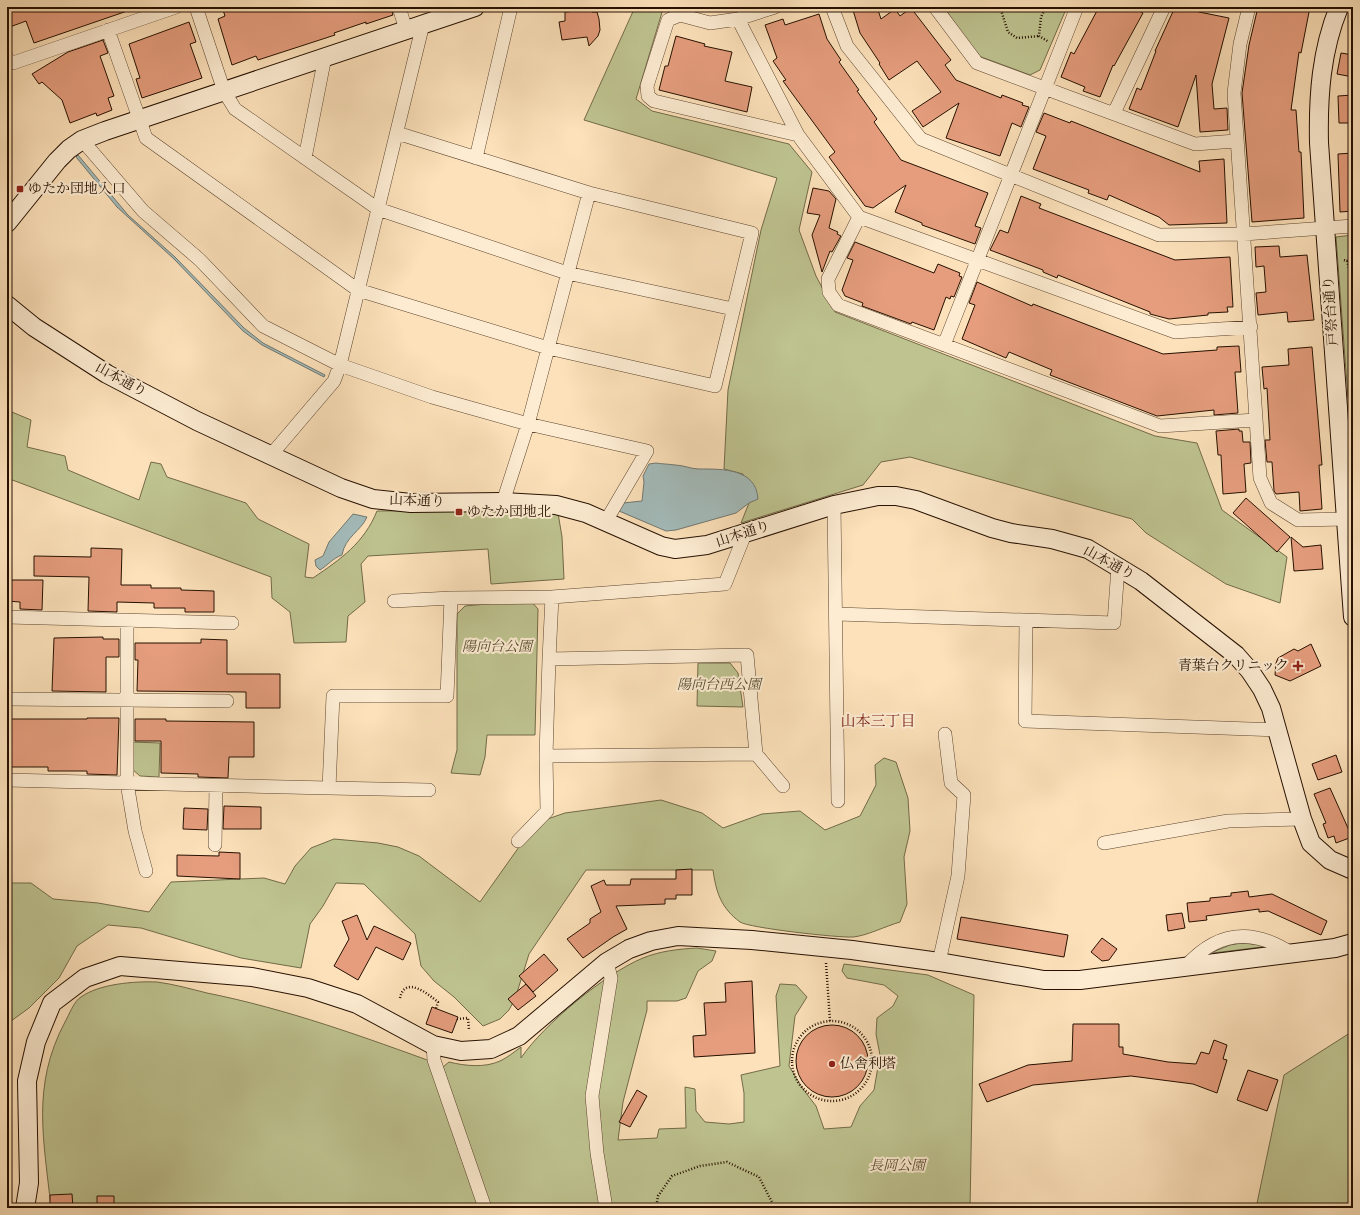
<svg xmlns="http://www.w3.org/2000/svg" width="1360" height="1215" viewBox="0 0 1360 1215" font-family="'Libre Bodoni','Noto Serif JP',serif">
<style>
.green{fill:#bec390;stroke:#726a48}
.water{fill:#a3bbba;stroke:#717770}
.building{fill:#e59d7d;stroke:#261000}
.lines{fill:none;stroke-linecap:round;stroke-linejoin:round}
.street-casing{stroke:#5c442e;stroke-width:14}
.secondary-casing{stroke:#261000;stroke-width:20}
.path{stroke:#261000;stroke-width:2.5;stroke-dasharray:1 2;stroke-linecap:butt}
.street{stroke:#fdecd2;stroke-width:13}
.secondary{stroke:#fdecd2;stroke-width:18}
.poi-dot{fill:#8f2418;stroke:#fdecd2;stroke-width:1.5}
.labels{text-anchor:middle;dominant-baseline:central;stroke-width:4;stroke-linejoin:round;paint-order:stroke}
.poi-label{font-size:14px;fill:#261000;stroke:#fdecd2;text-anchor:start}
.street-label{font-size:14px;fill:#261000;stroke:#fdecd2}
.park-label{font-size:14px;font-style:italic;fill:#5b4f32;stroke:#fdecd2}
.neighbourhood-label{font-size:15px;fill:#7a1f14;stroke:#fdecd2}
</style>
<rect width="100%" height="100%" fill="#fce1ba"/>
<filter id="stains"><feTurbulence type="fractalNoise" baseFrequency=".005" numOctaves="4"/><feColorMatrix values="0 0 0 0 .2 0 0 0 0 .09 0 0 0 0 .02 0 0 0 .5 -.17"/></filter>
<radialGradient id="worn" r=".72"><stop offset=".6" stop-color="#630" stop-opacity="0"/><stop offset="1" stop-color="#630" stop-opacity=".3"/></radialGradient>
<path class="green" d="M635,7h41l-13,2 -27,90 16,12 137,33 23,28 -13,58 17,46 19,36 320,124 42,7 25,67 65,47 -7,46 -54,-19 -80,-51 -14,-14 -222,-62 -29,5 -18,23 -122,38 8,-20 -6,-29 -19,-5 4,-79 33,-160 16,-52 -193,-58z
M944,7h123l-27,63 -10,5 -54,-20z
M1353,235v162l-5,1 -12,-161z
M7,410l24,10 -4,27 38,9 3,14 71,30 12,-38 10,2 6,13 79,26 12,16 51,25 -4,33 8,1c28,-19 51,-35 64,-67l160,-1 21,3 4,24 2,42 -73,5 -3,-35 -120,7 -7,8 4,38 -17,14 -2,26 -52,1 -4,-31 -18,-14 -1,-21 -264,-99z
M530,600l8,9 -3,126h-48l-2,22 -5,18 -29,-2 6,-23v-136l8,-8z
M698,663h32l8,10 5,34 -46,-1z
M132,742l28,1 -1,34 -19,-1 -8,-7z
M884,758l12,4 12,36 2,33 -6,26 3,47 -7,18c-14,4 -34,14 -47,15 -14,1 -104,-9 -113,-15 -19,-14 -24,-30 -27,-52h-127l-57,84 -14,45 -6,11 -9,9 -17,7 -29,-29 -20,-16 -13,-15 -6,-32 -51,-50 -28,-1 -13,23 -13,18 -9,44 -60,-10 -100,-30 -33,-3 -31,21 -18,32 -30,30 -22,16 1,-141h23l22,16 45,4 51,9 22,-30 93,-4 21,6 10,-18 16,-18 23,-9 44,4 20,4 21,9 61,46 56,-79 29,-10 96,-13 41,13 21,15 39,-14 38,-3 25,19 35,-14 16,-31 -1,-20z
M1242,943l20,2v2l-49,6v-1l17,-7z
M697,948l19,3 -4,10 -14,10 -12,27 -9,3h-30v9l-24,92 -5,38 39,-2 2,-9 27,-1 -1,-41 10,2 1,22 9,11 24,2 15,-2v-29l-3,-18 39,-9 -4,-70 4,-12 16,1 11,12 -12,19 -6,50 14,23 13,17 8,23 27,-2 9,-21 14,-16 6,-35 -4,-21 1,-16 16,-12 5,-10 -14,-11 -37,-7 -5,-7 2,-7 84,11 46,20 -4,213h-919c-7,-68 -20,-122 14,-186 4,-7 9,-21 16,-25 18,-13 53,-16 76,-15 16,2 34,7 50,11 80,16 157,44 234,72l2,2 6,-5c16,4 36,6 51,-1 7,-3 14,-9 21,-14v11c22,-33 85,-85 122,-100 17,-7 36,-9 54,-10z
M1353,1031v177h-97l28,-133z"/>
<path class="water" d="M78,155l50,60 47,42 69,71 19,15 62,32 -1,2 -62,-32 -19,-14 -69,-72 -57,-52 -41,-50z
M656,463c6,1 12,1 19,2 8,0 16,4 24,4 23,0 57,-1 59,30l-9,4 -13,10 -60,17 -10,1 -47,-20 4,-8 19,-2 2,-19 -1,-6 6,-12z
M353,514l14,3c-6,14 -22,20 -25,38 -9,3 -14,10 -22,15l-4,-4 -1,-6 8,-4 6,-14z"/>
<path class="building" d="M7,7h126v2l-99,34 -8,-22 -19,7z
M222,7h12l2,3 11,-3h144l2,8 -27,9v-2l-32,11 1,2 -77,25 -2,-4 -24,9 -14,-46 7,-3z
M578,7h13l1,5h5l2,7 1,11 -2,6 -9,10 -2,-9 -25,3 -3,-18 6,-1v-9l13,-1z
M852,7h25l4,12 14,-10 5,7 11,-8 40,52 -6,5 11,15 45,18 1,-3 21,8 -1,2 7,2 -8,20 -9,-4 -12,33 -54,-18 13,-35 -36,24 -11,-16 29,-19 -24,-31 -28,19 -10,-16 1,-1 -20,-30z
M1099,7h33l11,6 -29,53 -1,-1 -13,32 -17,-6 2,-4 -24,-10 10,-25 3,2z
M1175,7h14l10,5 30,6 -17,66 2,25 13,-1 1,22 -28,2 -4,-57 -18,52 -49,-18 8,-21 4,2 15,-39h-1z
M1258,7h52l-9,46 -2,-1 -8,58h5l3,42h2l3,66 -52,4 -10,-129 7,-48z
M819,14l8,25 14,21 -2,2 20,28 -2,1 20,28 -3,3 27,38 87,33 -13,33 6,2 -6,16 -53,-19v-2l-27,-11 11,-27 -33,23 -8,-2 -36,-49 6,-5 -52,-71 3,-1 -13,-19 4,-3 -12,-33 18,-6 2,6z
M189,22l7,20 -6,2 12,34 -60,20 -6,-19 4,-1 -11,-34z
M676,36l29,8 -1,2 28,6 -7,29 27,6 -5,25 -88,-22 6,-24h3z
M103,40l5,13 -8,3 14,40 -6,2 4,12 -15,6 -1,-3 -26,10 -8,-23 -20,-18 -3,2 -7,-10 36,-22z
M1341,53l12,2v22l-16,-3z
M1353,95v28h-14l-1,-27z
M1044,113l26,10 1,-2 129,51 -1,-11 25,-2 3,64 -58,2 -10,-8 -50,-22 -2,5 -19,-7 1,-3 -56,-21 13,-33 -10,-4z
M1353,153v58l-13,1 -2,-58z
M813,188l16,3 7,8 -7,29 9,4 -1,2 4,2 -9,16 -2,-1 -8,21 -10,-37 8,-20 -13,-2z
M1021,196l20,8 -2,4 136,52 55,-3 3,50h-6l1,5 -20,1v2l-39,4 -19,-5v-2l-92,-37 -1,3 -14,-6v-2l-53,-20 10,-20 8,3z
M855,242l79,31 4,-9 22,9 -1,3 3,1 -8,20 -3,-1 -1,3 -4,-2 -12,33 -22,-8 -1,2 -49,-18 1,-3 -18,-7 -3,-6 11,-30 -6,-2z
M1279,246l1,11 27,-2 7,65 -26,2 -1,-10 -29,3 -2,-22 10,-1 -2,-26 -8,1 -1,-20z
M977,282l55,24 1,-2 130,50 54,-4v-3l22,-1 2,26h-6l3,41 -24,2v-5l-57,6 -107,-41 2,-5 -43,-18 -3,6 -44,-19 13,-34 -6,-2z
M1312,347l10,118h-3l3,44 -22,2 -1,-19 -23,2 -2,-3 -2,-29h-5l-2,-22h5l-3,-52 -3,1 -2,-22 27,-2 -1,-16z
M1239,429v2h3l1,11h7l1,21 -7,1 2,28 -23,2 -2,-39h-3l-2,-24z
M1246,498l44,39 -13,15 -44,-39z
M1291,537l12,10 18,-2 2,24 -29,2z
M91,548l31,1 -1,36h30v3h30v2l33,1v21h-29v-4h-31v-5l-37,-1v10l-29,-1 1,-34 -55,-1v-20l57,1z
M7,580h36l-1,30 -22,-1v-7l-13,-1z
M103,637v2h16v18h-13v35l-54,-1 2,-53z
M201,639l26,1v34h53v34h-34v-16l-109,-1 1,-31h-3v-17h66z
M1311,644l10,22 -31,15 -15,-6 1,-12 2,-5 16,-9 4,2z
M87,718h32l-2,57 -30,-1v-3h-39v-4h-41v-48h80z
M135,719h31v2l88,1v35h-25l-1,21 -30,-1v-3l-37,-1v-32h-26z
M1336,755l6,17 -24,8 -6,-16z
M1330,788l22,49 -16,6 -2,-7 -6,2 -5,-14 3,-1 -12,-29z
M224,806l37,1v22h-38z
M184,808l24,1 -1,21 -24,-1z
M219,852l21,1v26l-63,-3v-21l42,1z
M692,869v26h-16v4h-11v5l-49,2 11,23 -14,8 -30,21 -16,-19 23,-16v-4l11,-7 -10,-26 13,-6 2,5h24l1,-6h45v-9z
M1248,891l1,6 23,-3 55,27 -6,14 -53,-24 -9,1v-3l-53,7 1,4 -18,2 -2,-19 23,-2v-3l21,-2v-3z
M1182,913l3,15 -17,3 -2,-16z
M357,915l10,25 7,-14 37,17 -8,17 -27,-13 -18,33 -24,-14 15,-27 -7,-18z
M961,917l107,18 -4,22 -107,-18z
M1102,938l15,11 -8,11 -7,1 -11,-9z
M544,954l14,16 -25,22 -14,-16z
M752,981l3,72 -61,4 -1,-21 13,-1 -2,-32 22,-1 -1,-19z
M526,984l10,12 -18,14 -10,-11z
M432,1007l26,10 -6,16 -26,-9z
M1073,1024h46v23h4v7l45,8 28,2 5,-12 8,2 5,-14 13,5 -4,14 4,1 -10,33 -24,-9 -62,-8 -98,9 -46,17 -8,-18 49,-19 44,-4z
M796 1061a36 36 0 1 1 72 0a36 36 0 1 1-72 0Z
M1248,1070l30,10 -11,31 -30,-11z
M637,1090l10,6 -17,31 -11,-5z
M72,1194l1,14h-23v-13z
M97,1196h17v12h-17z"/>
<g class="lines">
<defs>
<path id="street" d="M196,7l28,84 11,18 143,100 189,64 166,36
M399,7l7,23
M775,7l-37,12 -28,4 -30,-8 -12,5 -21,66 1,10 6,5 144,34
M832,7l15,39 74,93 238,96 85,-1 109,-8
M935,7l42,56 218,81 41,-3
M1249,7l-9,37 -6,49 26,385 11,25 27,17 48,-1
M738,19l60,116 61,82 316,115 76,-5
M108,30l38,108 212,152 190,58 167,38 37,-153 -163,-40 -192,-60
M7,59l6,4 163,-56
M1114,113l50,-106
M82,140l61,71 57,49 63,66 77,39 92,32 96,27 119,27 -41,70
M305,158l20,-101
M476,158l35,-151
M859,217l-31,62 1,13 9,13 322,121 96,-6
M944,345l133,-338
M271,455l63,-74 6,-16 83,-341
M503,502l25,-78 61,-231
M834,505l4,296
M394,601l57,-3
M837,614l277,9 4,-56
M7,617l225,6
M127,620v163l8,48 11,40
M1026,621l-1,100 253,9
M549,659l3,-62
M7,699l220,2
M756,754l-210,2 3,-97 198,-4 9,99 27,32
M7,780l322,8 4,-92h114l4,-98 101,-1 173,-13 20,-50
M329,788l100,2
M518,841l29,-30 -1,-55
M1104,843l124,-22 74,-2
M215,845l1,-59
M939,962l19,-86 6,-81 -13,-12 -6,-49
M1185,967c31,-35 66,-40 106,-14
M433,1045l1,15 51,148
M606,1208l-9,-55 -5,-57 19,-118 -4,-16"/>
<path id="secondary" d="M1339,7c-18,44 -21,89 -20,136l34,474
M7,223l50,-62 12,-12 13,-9 23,-9 370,-124
M7,305l27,22 73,47 90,47 144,67 32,11 38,4 92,-1 53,3 30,8 75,33 14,3 32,-4 127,-40 44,-9h18l20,4 76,28 19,5 41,6 36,10 53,32 95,74 14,16 12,18 9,19 31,111 9,24 19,17 23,10
M25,1208l4,-25 -2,-102 9,-39 16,-39 33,-25 35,-12 132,11 56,11 49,16 76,41 28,6 30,-2 28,-13 88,-74 22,-13 22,-8 27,-5 74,4 100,10 87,12 105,18h36l255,-32 18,-5"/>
</defs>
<use href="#street" class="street-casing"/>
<use href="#secondary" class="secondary-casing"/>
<path class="path" d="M1000,7l8,25 9,6 22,-2
M1046,7l-5,10 -2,19 10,6
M1344,260l3,1 6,21
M1347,261l6,-6
M826,963l4,58
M400,998c5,-23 28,-4 38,4l-2,7
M457,1019l11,-1 1,12
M792 1061a40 40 0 1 1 80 0a40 40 0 1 1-80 0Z
M656,1208l2,-12 14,-20 28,-10 27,-4 32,15 16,31"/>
<use href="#street" class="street"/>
<use href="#secondary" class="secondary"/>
</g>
<g class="poi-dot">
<rect x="16" y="185" width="8" height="8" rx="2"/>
<rect x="455" y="508" width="8" height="8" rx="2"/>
<path d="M1296 660h4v4h4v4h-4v4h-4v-4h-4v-4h4z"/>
<circle cx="832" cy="1064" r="4"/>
</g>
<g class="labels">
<g class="poi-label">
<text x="28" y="189">ゆたか団地入口</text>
<text x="467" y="512">ゆたか団地北</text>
<text x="1289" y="666" text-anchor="end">青葉台クリニック</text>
<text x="840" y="1064">仏舎利塔</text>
</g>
<g class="street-label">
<text transform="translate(1331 311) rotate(-94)">戸祭台通り</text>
<text transform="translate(121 380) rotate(29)">山本通り</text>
<text transform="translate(417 501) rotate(2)">山本通り</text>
<text transform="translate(743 534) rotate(-18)">山本通り</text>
<text transform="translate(1109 563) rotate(29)">山本通り</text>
</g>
<g class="park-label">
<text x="497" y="647">陽向台公園</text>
<text x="719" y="685">陽向台西公園</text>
<text x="897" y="1166">長岡公園</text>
</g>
<g class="neighbourhood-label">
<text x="878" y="721">山本三丁目</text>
</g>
</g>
<rect width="1360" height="1215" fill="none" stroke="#fce1ba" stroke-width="24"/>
<rect x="8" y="8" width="1344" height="1199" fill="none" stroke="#261000" stroke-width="2"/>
<rect x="12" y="12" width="1336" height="1191" fill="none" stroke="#261000"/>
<rect width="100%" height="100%" filter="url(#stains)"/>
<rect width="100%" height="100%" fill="url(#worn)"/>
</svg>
